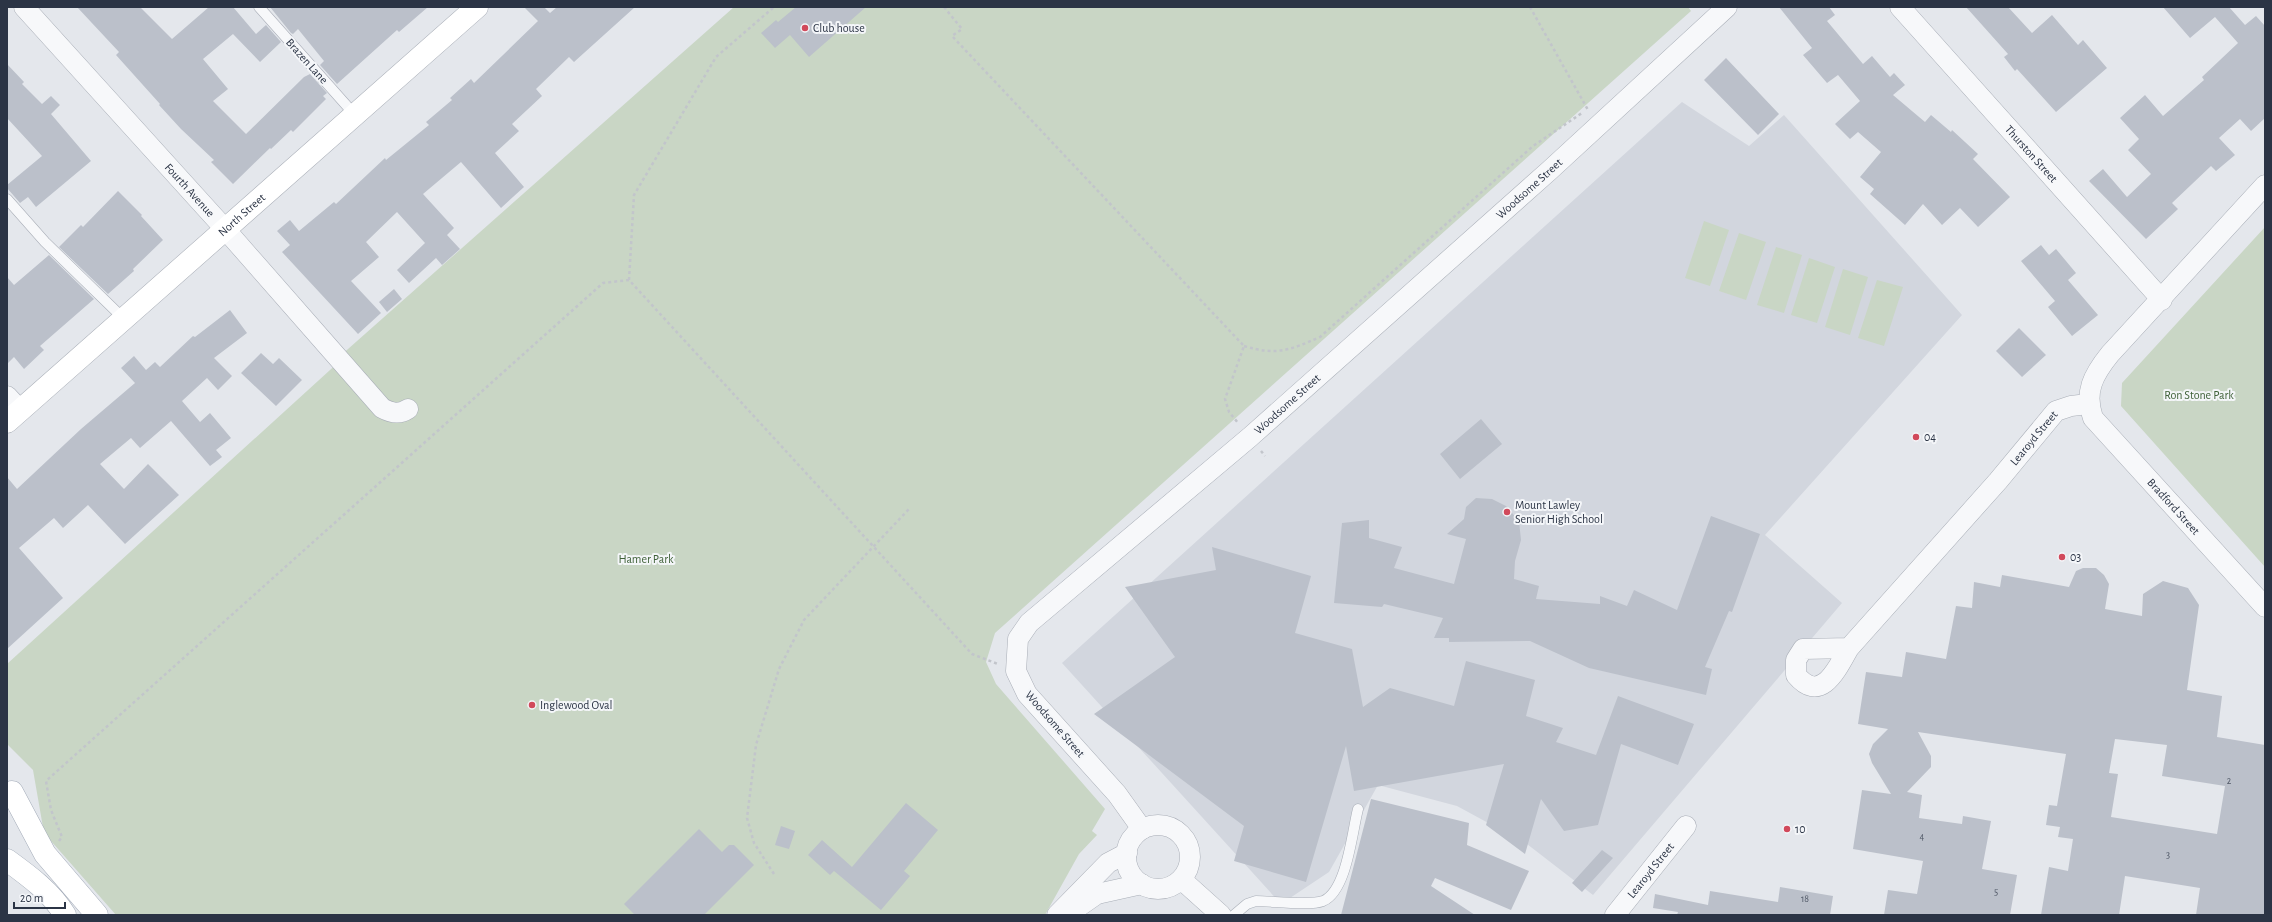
<svg xmlns="http://www.w3.org/2000/svg" width="2272" height="922" viewBox="0 0 2272 922" font-family="'Alegreya Sans',sans-serif">
<style>
.built{fill:#d2d6de}
.green{fill:#c9d6c5}
.building{fill:#bbc0ca;fill-rule:evenodd}
.lines{fill:none;stroke-linecap:round;stroke-linejoin:round}
.lane-casing{stroke:#a9aeb7;stroke-width:11}
.street-casing{stroke:#a9aeb7;stroke-width:21}
.secondary-casing{stroke:#a9aeb7;stroke-width:23}
.primary-casing{stroke:#a3abb8;stroke-width:23}
.path{stroke:#c2c5cb;stroke-width:2.5;stroke-dasharray:3 3;stroke-linecap:butt}
.lane{stroke:#f7f8fa;stroke-width:10}
.street{stroke:#f7f8fa;stroke-width:20}
.secondary{stroke:#fff;stroke-width:22}
.primary{stroke:#fff;stroke-width:22}
.poi-dot{fill:#d1495b;stroke:#f4f6f9;stroke-width:1.5}
.labels{text-anchor:middle;dominant-baseline:central;stroke-width:4;stroke-linejoin:round;paint-order:stroke}
.number-label{font-size:10px;fill:#4f5766}
.poi-label{font-size:12px;fill:#2b3445;stroke:#f4f6f9;text-anchor:start}
.street-label{font-size:12px;fill:#2b3445;stroke:#f4f6f9}
.park-label{font-size:12px;fill:#3f6138;stroke:#f4f6f9}
</style>
<rect width="100%" height="100%" fill="#e4e7ec"/>
<path class="built" d="M1682,102l67,44 35,-31 178,200 -197,220 77,68 -249,292 -66,-51 -70,-38 -79,-21 -49,87 -48,32 -219,-241z"/>
<path class="green" d="M734,7h954l3,4 -696,622 -9,29 10,22 109,125 -13,22 5,4 -18,19 -34,61h-929l-72,-82 -11,-63 -26,-26v-80l334,-304 -2,-3z
M1704,221l25,9 -19,56 -25,-8z
M2265,227v340l-144,-161 1,-23z
M1739,233l27,9 -20,58 -27,-9z
M1776,247l26,8 -18,58 -27,-8z
M1809,258l26,9 -18,56 -26,-8z
M1843,269l25,8 -18,58 -25,-8z
M1877,280l26,7 -19,59 -26,-8z"/>
<path class="building" d="M77,7h63l32,32 37,-32h24l23,27 10,-9 15,17 -21,20 -27,-28 -30,25 25,30 -15,12 33,33 58,-57 6,-3 17,19 -4,3 3,3 -33,33 -2,-2 -20,19 -1,-1 -37,36 -22,-22 3,-2 -33,-31 -22,-24 1,-1 -44,-49 3,-3z
M270,7h158l-29,25 -2,-2 -60,54 -17,-19 4,-4 -26,-32 -5,5 -2,-1z
M524,7h20l6,6 7,-6h78l-61,55 -5,-5 -33,32 6,7 -30,28 7,7 -24,22 29,34 -23,21 -40,-46 -38,32 31,34 -7,7 13,14 -18,16 -6,-7 -27,25 -12,-13 28,-27 -28,-31 -31,30 13,15 -28,24 30,32 -23,21 -76,-82 8,-7 -13,-14 13,-11 9,11 35,-29 2,2 49,-46 1,2 43,-35 -3,-3 26,-22 -2,-2 21,-19 3,4 64,-62z
M796,7h70l-57,50 -19,-22 -15,13 -14,-15 15,-13 2,2z
M1779,7h50l6,8 -8,6 36,43 9,-8 18,21 4,-4 11,12 -12,10 32,27 6,-7 20,17 1,-2 26,24 -5,5 37,38 -32,30 -18,-19 -18,17 -19,-21 -18,21 -35,-31 4,-5 -14,-12 21,-25 -23,-20 -8,7 -15,-15 25,-23 -22,-26 -11,8 -24,-28 9,-7z
M1966,7h42l24,26 20,-18 26,30 5,-5 24,28 -51,44 -39,-43 -2,2 -11,-14 4,-3z
M2163,7h66l16,18 11,-9 9,10v92l-14,13 -11,-12 -21,19 16,17 -19,16 -5,-5 -39,37 6,6 -32,30 -57,-58 14,-12 24,28 24,-23 -23,-24 11,-11 -19,-21 25,-23 18,21 41,-36 -2,-3 36,-34 -23,-26 -25,21z
M1726,58l53,56 -21,21 -54,-55z
M7,64l17,18 -2,2 20,20 9,-8 9,9 -9,9 40,47 -55,46 -8,-10 -8,6 -13,-15v-3l35,-29 -35,-38z
M118,191l24,24 -1,1 22,24 -30,29 1,2 -26,23 -49,-47 22,-22 2,2z
M2041,245l8,10 7,-6 20,24 -8,7 30,35 -26,21 -24,-29 7,-6 -34,-40z
M49,255l45,44 -54,47 4,4 -20,19 -10,-12 -7,7v-87l7,8z
M394,289l8,10 -15,13 -8,-10z
M230,310l17,23 -33,25 18,18 -14,14 -11,-12 -25,23 18,21 10,-9 21,25 -15,12 6,7 -12,9 -39,-45 -31,27 -9,-10 -31,26 24,25 24,-25 31,31 -54,49 -37,-39 -25,23 -9,-10 -35,30 44,50 -56,51v-172l10,12 64,-60 54,-46 -14,-15 13,-12 12,14 9,-8 5,5 33,-31 2,1z
M2019,328l27,27 -24,22 -26,-26z
M261,353l12,11 6,-6 23,22 -26,26 -35,-33z
M1481,419l21,25 -42,35 -20,-25z
M1476,498l16,1 14,7 13,15 2,19 -6,21 -1,18 25,7 -3,13 64,5v-8l27,10 7,-16 43,20 34,-94 49,18 -28,78 -3,-1 -24,56 7,2 -6,26 -117,-27 -59,-27 -81,1v-4h-15l9,-20 -59,-14 -2,3 -48,-4 8,-80 27,-3v18l33,9 -8,21 60,16 12,-45 -19,-5 17,-15 2,-12z
M1212,547l99,29 -16,57 57,16 11,58 27,-19 64,18 12,-45 69,19 -9,36 37,12 -7,14 40,13 22,-59 76,28 -16,41 -57,-21 -23,81 -34,6 -23,-32 -16,55 -39,-29 18,-61 -150,27 -8,-45 -40,136 -72,-21 10,-35 -150,-112 81,-57 -50,-70 91,-17z
M2083,568h13l8,7 5,9 -4,25 37,7 1,-22 20,-13 25,7 11,17 -12,85 35,6 -5,41 48,8v170h-69l4,-27 -75,-12 -6,39h-78l8,-48 19,4 5,-32 -15,-2 2,-10 -14,-2 3,-20 8,1 9,-52 -148,-22 13,24v11l-24,25 15,3 -3,23 43,6 1,-8 28,5 -9,48 35,6 -7,40h-126l4,-25 29,4 6,-33 -70,-12 9,-59 29,4 -19,-31 -3,-9 4,-10 15,-15 -30,-5 8,-52 36,5 4,-25 40,7 10,-53 16,2 2,-26 26,5 2,-12 67,12 7,-16zM2115,739l52,6 -5,31 63,10 -8,48 -106,-17 7,-43 -9,-1z
M1371,799l98,24 -2,22 62,26 -18,39 -76,-32 -4,8 44,29h-134z
M906,803l32,27 -34,41 6,5 -29,34 -47,-39 -4,4 -22,-20 14,-15 30,27z
M781,826l14,5 -6,18 -14,-4z
M699,829l23,23 7,-7h5l20,20 -50,50h-69l-11,-11z
M1602,850l11,8 -31,34 -10,-9z
M1780,887l53,9 -3,19h-153l1,-3 -25,-4 2,-14 53,11 2,-14 68,11z"/>
<g class="lines">
<defs>
<path id="lane" d="M259,7l96,108
M7,199l38,43 78,76
M1234,915l13,-11 9,-3c16,0 54,5 67,0 24,-10 29,-69 35,-92"/>
<g id="street">
<path id="s1" d="M24,7l201,222 157,179c9,5 17,7 26,1"/>
<path id="s2" d="M1900,7l262,293"/>
<path id="s3" d="M2265,185l-155,169c-17,21 -26,38 -17,64l172,189"/>
<path d="M7,396l13,14"/>
<path id="s4" d="M1849,648l-46,1 -7,11v15c25,30 41,-6 53,-27l149,-167 58,-70 15,-5 17,-2"/>
<circle cx="1158" cy="857" r="32"/>
<path id="s5" d="M1142,829l-25,-35 -90,-100 -11,-23 2,-32 11,-16 221,-186 300,-267 177,-163"/>
<path d="M1182,880l39,35"/>
<path d="M1074,910l23,-16 45,-10"/>
<path d="M1057,915l51,-52 19,-10"/>
<path id="s6" d="M1615,915l71,-89"/>
</g>
<g id="secondary">
<path id="s7" d="M7,422l470,-415"/>
</g>
<path id="primary" d="M12,792l33,62 52,61
M7,860c22,16 44,32 58,55"/>
</defs>
<use href="#lane" class="lane-casing"/>
<use href="#street" class="street-casing"/>
<use href="#secondary" class="secondary-casing"/>
<use href="#primary" class="primary-casing"/>
<path class="path" d="M944,7l18,22 -10,7 292,310 -19,53 4,13 10,12
M1530,7l58,103h-1
M629,280l5,-85 82,-138 58,-50
M1244,346c33,10 46,4 76,-9l213,-191 49,-33
M1261,451l4,5
M59,841l3,-4 -11,-27 -5,-29 557,-498 26,-3 343,374 26,10
M774,874l-20,-31 -7,-25 9,-73 23,-76 25,-49 105,-111"/>
<use href="#lane" class="lane"/>
<use href="#street" class="street"/>
<use href="#secondary" class="secondary"/>
<use href="#primary" class="primary"/>
</g>
<g class="poi-dot">
<circle cx="805" cy="28" r="4"/>
<circle cx="1916" cy="437" r="4"/>
<circle cx="1507" cy="512" r="4"/>
<circle cx="2062" cy="557" r="4"/>
<circle cx="532" cy="705" r="4"/>
<circle cx="1787" cy="829" r="4"/>
</g>
<g class="labels">
<g class="number-label">
<text x="2229" y="781">2</text>
<text x="1922" y="837">4</text>
<text x="2168" y="855">3</text>
<text x="1996" y="892">5</text>
<text x="1805" y="899">18</text>
</g>
<g class="poi-label">
<text x="813" y="28">Club house</text>
<text x="1924" y="437">04</text>
<text x="1515" y="505">Mount Lawley<tspan x="1515" dy="14">Senior High School</tspan></text>
<text x="2070" y="557">03</text>
<text x="540" y="705">Inglewood Oval</text>
<text x="1795" y="829">10</text>
</g>
<g class="street-label">
<text transform="translate(307 61) rotate(48)">Brazen Lane</text>
<text stroke="none"><textPath href="#s2" startOffset="197">Thurston Street</textPath></text>
<text stroke="none"><textPath href="#s5" startOffset="917">Woodsome Street</textPath></text>
<text stroke="none"><textPath href="#s1" startOffset="247">Fourth Avenue</textPath></text>
<text stroke="none"><textPath href="#s7" startOffset="313">North Street</textPath></text>
<text stroke="none"><textPath href="#s5" startOffset="593">Woodsome Street</textPath></text>
<text stroke="none"><textPath href="#s4" startOffset="430">Learoyd Street</textPath></text>
<text stroke="none"><textPath href="#s3" startOffset="419">Bradford Street</textPath></text>
<text transform="translate(1055 724) rotate(49)">Woodsome Street</text>
<text stroke="none"><textPath href="#s6" startOffset="57">Learoyd Street</textPath></text>
</g>
<g class="park-label">
<text x="2199" y="395">Ron Stone Park</text>
<text x="646" y="559">Hamer Park</text>
</g>
</g>
<rect width="2272" height="922" fill="none" stroke="#2b3445" stroke-width="16"/>
<path d="M14 902v6h51v-6" fill="none" stroke="#2b3445" stroke-width="2"/>
<text x="20" y="902" font-size="12" fill="#2b3445" stroke="#f4f6f9" stroke-width="3" paint-order="stroke">20 m</text>
</svg>
